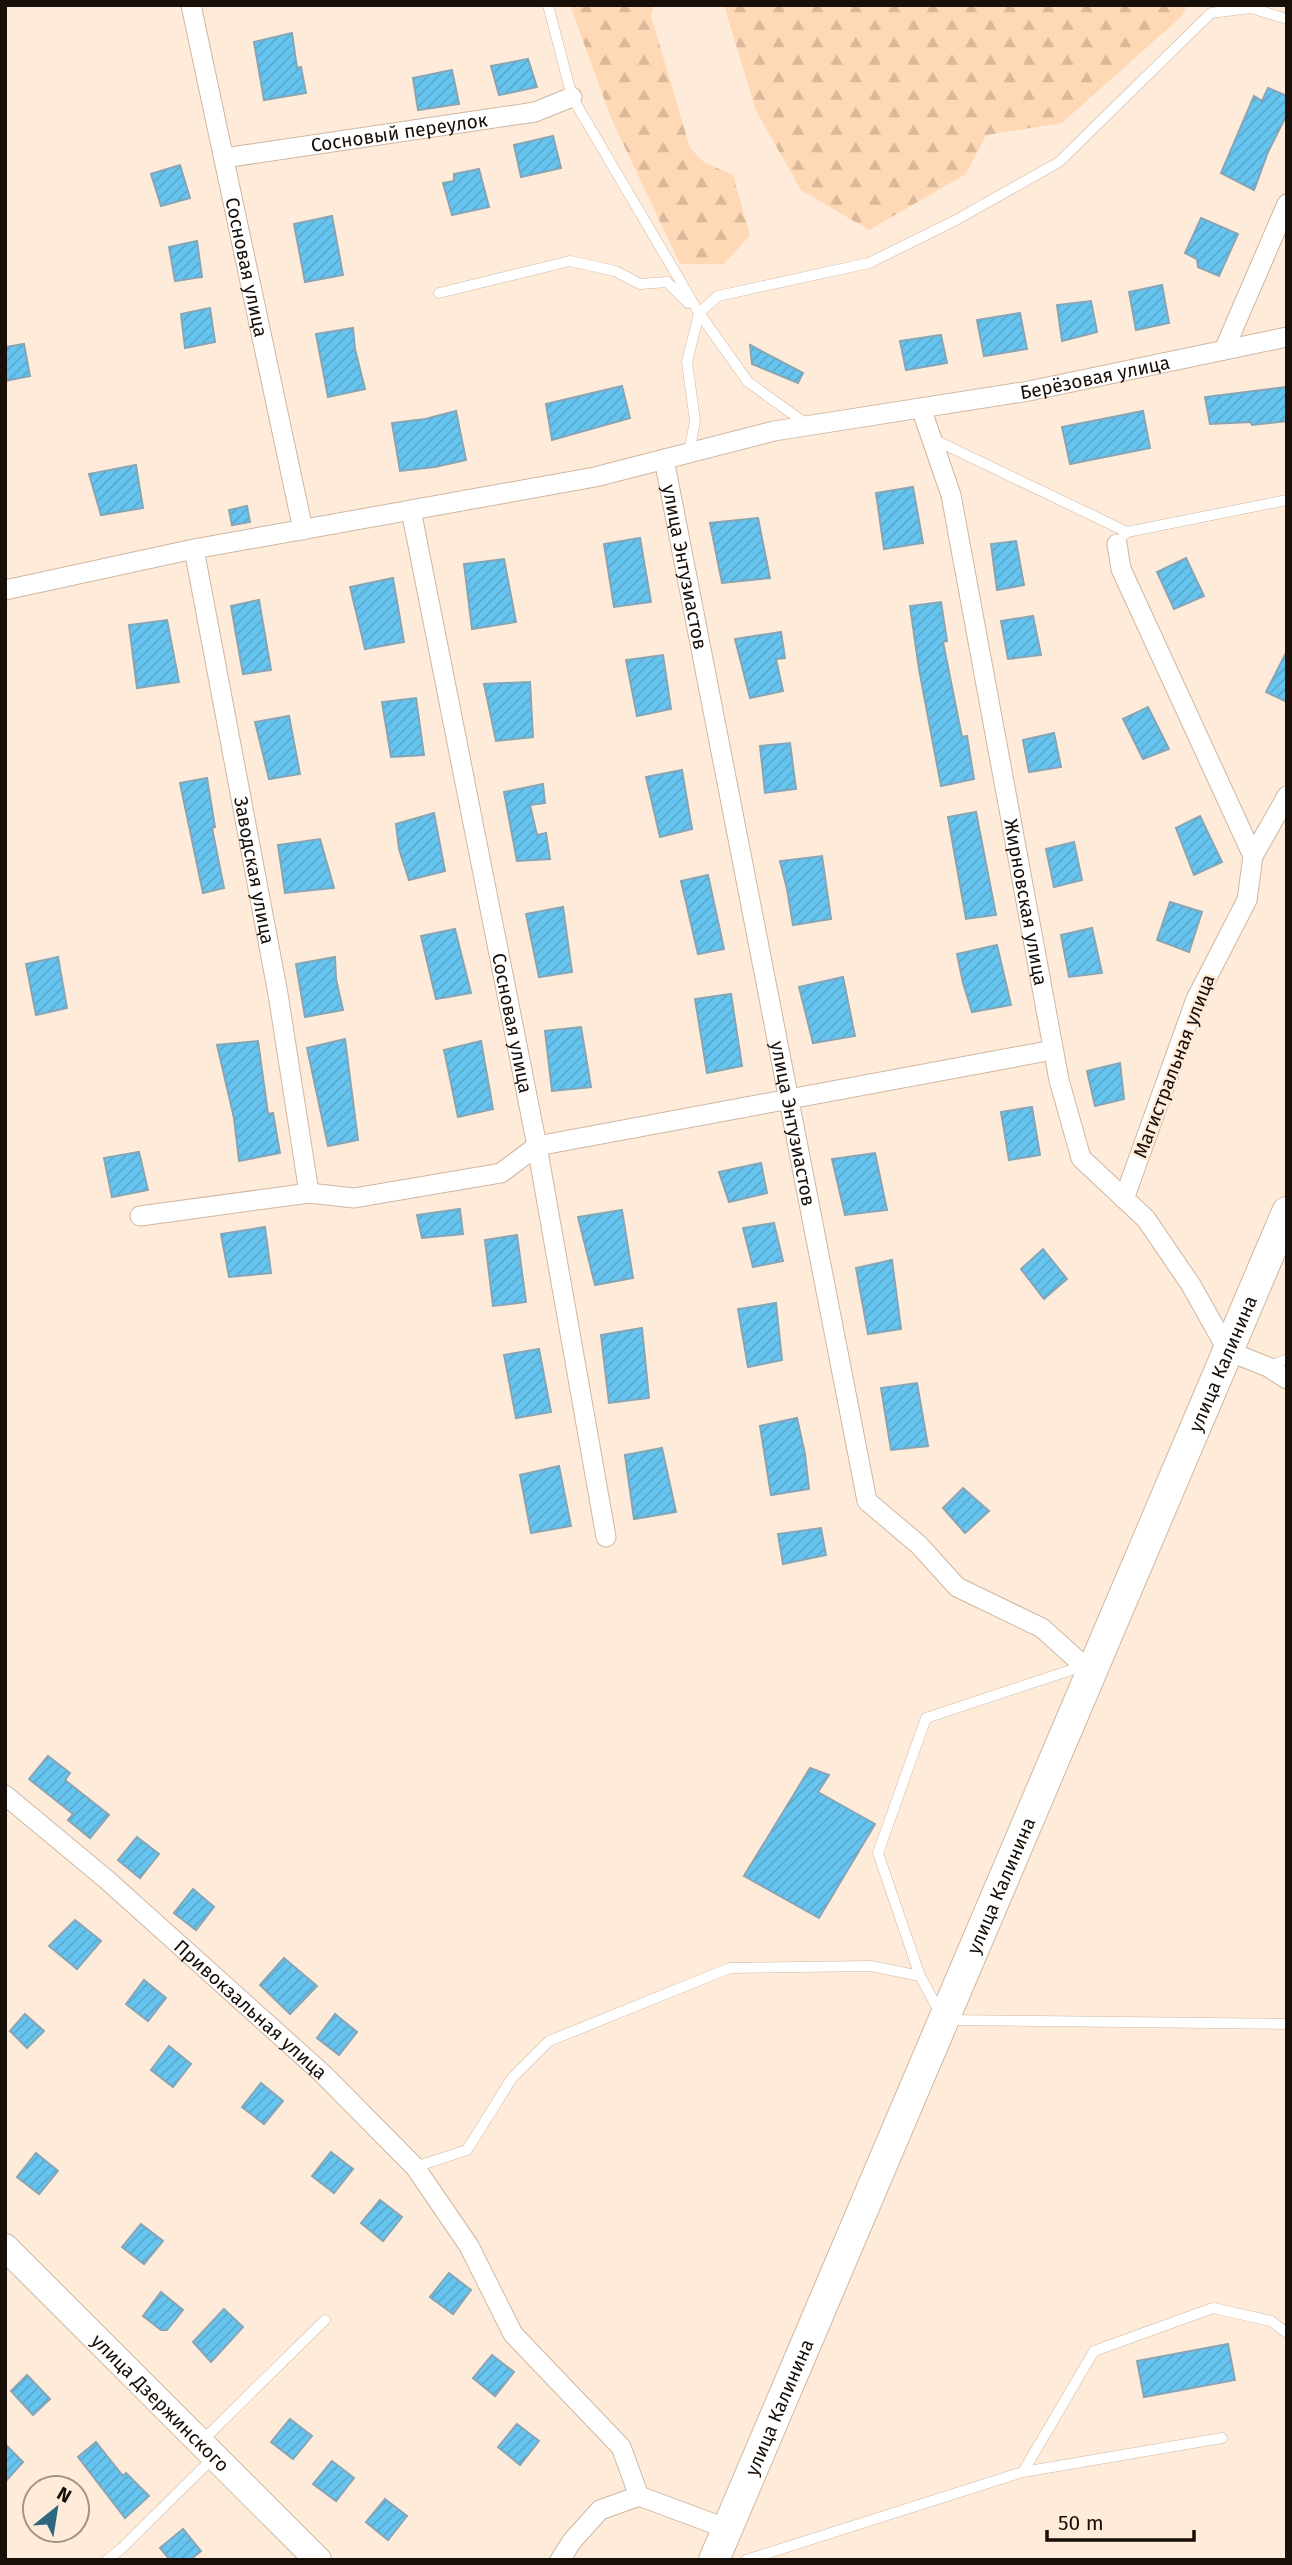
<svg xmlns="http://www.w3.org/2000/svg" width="1292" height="2565" viewBox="0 0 1292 2565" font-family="'Fira Sans',sans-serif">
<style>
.forest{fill:url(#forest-firs)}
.building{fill:url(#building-hatch);stroke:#87a5b4;stroke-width:2}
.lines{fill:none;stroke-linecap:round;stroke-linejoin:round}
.lane-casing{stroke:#cfb7a2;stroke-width:11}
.street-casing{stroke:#cfb7a2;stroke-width:21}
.secondary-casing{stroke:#cfb7a2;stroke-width:28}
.primary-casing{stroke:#cfb7a2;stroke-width:32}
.lane{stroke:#fff;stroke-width:10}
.street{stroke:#fff;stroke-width:19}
.secondary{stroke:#fff;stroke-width:26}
.primary{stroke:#fff;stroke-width:30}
.labels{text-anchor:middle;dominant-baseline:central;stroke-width:5;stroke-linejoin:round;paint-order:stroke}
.street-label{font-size:19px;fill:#170f08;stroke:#ffebda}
</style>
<defs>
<pattern id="forest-firs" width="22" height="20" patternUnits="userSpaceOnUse" patternTransform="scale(1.75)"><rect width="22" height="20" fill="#ffd8b5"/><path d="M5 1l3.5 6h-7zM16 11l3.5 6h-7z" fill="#dab89a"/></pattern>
<pattern id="building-hatch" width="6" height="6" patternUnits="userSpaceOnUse" patternTransform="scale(1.75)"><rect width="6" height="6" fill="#66c5f0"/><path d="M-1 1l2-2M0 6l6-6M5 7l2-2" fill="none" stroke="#58a8cc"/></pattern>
</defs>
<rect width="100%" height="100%" fill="#ffebda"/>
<path class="forest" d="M570,5h84l-3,11 39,132 15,15 28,12 17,60 -26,29h-44l-69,-146z
M724,5h463l-5,11 -120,107 -76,12 -20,39 -97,56 -68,-40 -45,-79z"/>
<path class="building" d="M292,33l5,35 4,-1 5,26 -42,7 -10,-58z
M528,59l9,28 -38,8 -8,-29z
M452,70l7,34 -41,6 -5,-32z
M1268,88l19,8v18l-19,38 -14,38 -33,-17 33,-77 8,5z
M553,136l8,32 -40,9 -7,-32z
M180,165l10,33 -29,8 -10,-32z
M479,169l10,38 -37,8 -9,-32 11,-2v-7z
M332,216l11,59 -38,7 -11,-58z
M1201,218l37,16 -19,42 -21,-9 -1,-8 -12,-6z
M197,241l5,36 -27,4 -6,-34z
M1162,285l7,38 -33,7 -7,-38z
M1091,301l6,31 -35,9 -5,-36z
M210,308l5,34 -30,6 -4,-34z
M1020,313l7,36 -43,7 -7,-36z
M353,328l2,21 10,40 -37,8 -12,-63z
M941,335l6,28 -41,7 -6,-29z
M24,344l6,32 -25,5v-34z
M750,345l53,28 -5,10 -46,-19z
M622,386l8,32 -78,22 -6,-36z
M1287,387v34l-35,4 -1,-3 -41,2 -5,-27z
M456,411l10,49 -31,7 -35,4 -8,-48 33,-4z
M1143,411l7,37 -80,16 -8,-37z
M136,465l7,43 -42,7 -12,-41z
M913,487l10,56 -39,6 -8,-56z
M247,506l3,16 -18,3 -3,-15z
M758,518l12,60 -48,5 -12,-60z
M640,538l11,64 -37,5 -10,-63z
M1016,541l8,44 -27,5 -6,-46z
M1186,558l18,38 -30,13 -17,-37z
M504,559l12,63 -44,7 -8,-65z
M393,578l11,64 -39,7 -15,-62z
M259,600l12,70 -28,4 -12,-68z
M941,602l6,39 -4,1 19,95 5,-1 7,43 -33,7 -22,-117 -9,-63z
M1033,616l8,39 -33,4 -7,-38z
M167,620l12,62 -42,6 -8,-63z
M781,632l4,26 -9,1 7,32 -33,7 -15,-59z
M1287,651v51l-21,-10z
M663,655l8,54 -34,7 -11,-56z
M530,682l3,55 -37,4 -12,-57z
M416,698l8,57 -33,2 -9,-55z
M1148,707l21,42 -26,10 -20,-40z
M289,716l11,58 -31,5 -14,-57z
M1054,733l7,34 -32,5 -6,-32z
M790,743l6,46 -31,4 -5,-47z
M682,770l10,59 -32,8 -14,-60z
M207,778l8,49 -3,1 12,60 -21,5 -23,-110z
M543,784l2,19 -15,2 7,30 9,-2 4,26 -33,2 -13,-69z
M976,812l20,103 -30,4 -18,-102z
M434,813l11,58 -36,9 -10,-31 -3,-25z
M1200,816l22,46 -28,13 -18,-47z
M320,839l14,49 -49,5 -7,-48z
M1074,842l8,38 -28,7 -8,-38z
M822,856l9,63 -38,6 -6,-36 -7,-28z
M708,875l16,74 -26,5 -17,-73z
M1170,902l32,10 -13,40 -32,-12z
M563,907l9,65 -33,5 -13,-63z
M1092,928l10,45 -33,4 -8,-42z
M455,929l16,64 -35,6 -15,-63z
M997,945l14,60 -39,7 -9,-29 -6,-29z
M58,957l9,51 -31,7 -10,-51z
M335,957l1,22 7,31 -38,7 -9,-53z
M843,977l12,59 -42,7 -14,-56z
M731,994l11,72 -35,7 -12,-74z
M581,1027l10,60 -39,4 -7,-60z
M345,1039l13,101 -30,6 -21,-98z
M258,1041l10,73 5,-1 7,40 -41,8 -5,-43 -17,-73z
M481,1041l12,68 -35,8 -14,-67z
M1120,1063l4,36 -29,7 -8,-35z
M1032,1107l8,48 -31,5 -8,-48z
M139,1152l9,38 -36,7 -8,-39z
M875,1153l12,57 -42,5 -13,-56z
M761,1163l6,30 -38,9 -10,-30z
M460,1209l3,25 -41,4 -5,-23z
M622,1210l11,68 -38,7 -17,-68z
M774,1223l9,38 -30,6 -10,-39z
M265,1227l6,46 -42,4 -8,-43z
M517,1235l9,67 -33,4 -8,-66z
M1043,1249l24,30 -23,20 -23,-30z
M892,1260l9,69 -33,5 -12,-66z
M776,1303l6,57 -34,7 -10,-58z
M642,1328l7,70 -40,5 -8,-68z
M539,1349l12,63 -35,6 -12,-63z
M917,1383l11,63 -37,4 -10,-62z
M797,1418l8,36 4,35 -38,6 -11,-69z
M662,1448l14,64 -42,7 -9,-64z
M559,1466l12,60 -40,7 -11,-58z
M963,1488l26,23 -24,22 -22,-25z
M821,1528l5,27 -43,9 -5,-30z
M48,1756l22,17 -5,7 44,35 -19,23 -22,-18 5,-6 -44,-35z
M810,1768l19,7 -11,17 57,32 -56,94 -75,-42z
M137,1837l22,17 -19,24 -22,-18z
M193,1889l21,18 -18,23 -22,-17z
M75,1920l26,21 -24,28 -28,-23z
M284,1958l33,28 -27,28 -30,-29z
M144,1980l22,18 -18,23 -22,-17z
M25,2014l19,17 -17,17 -17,-17z
M335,2014l22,18 -18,23 -22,-17z
M169,2046l22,18 -18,23 -22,-17z
M261,2083l22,18 -19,23 -22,-17z
M331,2152l22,17 -19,24 -22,-17z
M36,2153l22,18 -19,23 -22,-17z
M380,2200l22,17 -19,24 -22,-18z
M141,2224l22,17 -19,23 -22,-17z
M449,2273l22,17 -18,24 -23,-17z
M161,2292l22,18 -16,20h-6l-18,-14z
M224,2309l19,18 -32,35 -18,-20z
M1228,2344l7,36 -91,17 -7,-36z
M492,2355l22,17 -19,24 -22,-18z
M27,2375l23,24 -17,16 -22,-24z
M290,2419l22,17 -19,23 -22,-17z
M517,2424l22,17 -19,24 -22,-18z
M96,2442l27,34 3,-3 23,23 -24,22 -47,-61z
M5,2444l18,18 -18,20z
M332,2461l22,17 -18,23 -23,-17z
M385,2499l22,17 -19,24 -22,-18z
M183,2529l18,22 -11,9h-20l-10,-12z"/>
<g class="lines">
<defs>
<path id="lane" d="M548,5l24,92 127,216 49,69 60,43
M439,293l131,-32 45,10 25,13 27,-2 21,21
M935,440l192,92
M689,453l6,-32 -8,-59 12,-49 19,-17 151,-33 87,-43 103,-58 152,-149 40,-5 36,11
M1124,535l3,-3 160,-32
M1268,1367l19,-8
M1083,1666l-157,52 -48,135 42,123 24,44 343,4
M415,2167l52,-17 45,-72 37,-37 181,-73 141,-2 49,10
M201,2442l124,-122
M1023,2472l199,-34
M107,2560l14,-11 93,-92
M746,2560l277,-88 71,-121 119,-43 58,13 16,12"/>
<g id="street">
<path id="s1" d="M191,5l112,525"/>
<path id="s2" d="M224,158l311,-46 37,-15"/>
<path d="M1224,350l63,-146"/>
<path id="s3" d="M921,408l30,87 108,585 22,78 65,61 45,66 37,66 40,16 19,12"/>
<path id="s4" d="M664,459l203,1042 52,44 38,42 85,41 42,38 4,15"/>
<path id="s5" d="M411,510l126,636 69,391"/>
<path d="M1117,544l4,25 132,287 -6,44 -51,99 -72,200"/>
<path id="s6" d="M194,549l84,445 31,199"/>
<path id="s7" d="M5,590l189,-41 401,-72 179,-46 255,-40 258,-54"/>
<path d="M1253,856l34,-60"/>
<path d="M140,1216l169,-23 45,5 147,-25 36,-27 516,-96"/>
<path id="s8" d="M5,1795l101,84 217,195 92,93 54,79 44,88 108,113 18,49"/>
<path d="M560,2560l12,-19 28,-31 39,-14 89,33"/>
</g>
<g id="secondary">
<path id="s9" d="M5,2247l313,313"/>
</g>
<g id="primary">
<path id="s10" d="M714,2560l573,-1348"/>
</g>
</defs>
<use href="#lane" class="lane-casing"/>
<use href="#street" class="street-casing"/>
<use href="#secondary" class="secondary-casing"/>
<use href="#primary" class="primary-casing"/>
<use href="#lane" class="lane"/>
<use href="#street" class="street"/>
<use href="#secondary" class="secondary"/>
<use href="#primary" class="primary"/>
</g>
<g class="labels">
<g class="street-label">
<text stroke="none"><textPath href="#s2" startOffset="177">Сосновый переулок</textPath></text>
<text stroke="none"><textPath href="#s1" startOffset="268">Сосновая улица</textPath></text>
<text stroke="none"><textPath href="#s7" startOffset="1111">Берёзовая улица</textPath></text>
<text stroke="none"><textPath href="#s4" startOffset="110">улица Энтузиастов</textPath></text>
<text stroke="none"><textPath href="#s6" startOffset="327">Заводская улица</textPath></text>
<text stroke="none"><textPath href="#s3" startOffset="506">Жирновская улица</textPath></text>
<text stroke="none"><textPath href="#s5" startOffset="523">Сосновая улица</textPath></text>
<text transform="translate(1174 1066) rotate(-69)">Магистральная улица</text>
<text stroke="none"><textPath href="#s4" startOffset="677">улица Энтузиастов</textPath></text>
<text stroke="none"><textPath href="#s10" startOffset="1300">улица Калинина</textPath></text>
<text stroke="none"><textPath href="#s10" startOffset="733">улица Калинина</textPath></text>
<text stroke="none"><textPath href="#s8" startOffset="326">Привокзальная улица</textPath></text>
<text stroke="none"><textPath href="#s9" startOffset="220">улица Дзержинского</textPath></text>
<text stroke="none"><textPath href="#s10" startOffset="166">улица Калинина</textPath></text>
</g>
</g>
<rect width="1292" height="2565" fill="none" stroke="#170f08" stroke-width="14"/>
<g transform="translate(56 2509) rotate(30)"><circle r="33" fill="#ffebda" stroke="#a29386" stroke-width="2"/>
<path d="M0-5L12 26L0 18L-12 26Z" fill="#2e6781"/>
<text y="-10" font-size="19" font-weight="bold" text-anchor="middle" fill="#170f08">N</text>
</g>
<path d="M1047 2530v10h147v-10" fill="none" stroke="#170f08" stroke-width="3.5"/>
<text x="1058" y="2530" font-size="21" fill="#170f08" stroke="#ffebda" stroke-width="5" paint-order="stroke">50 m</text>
</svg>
